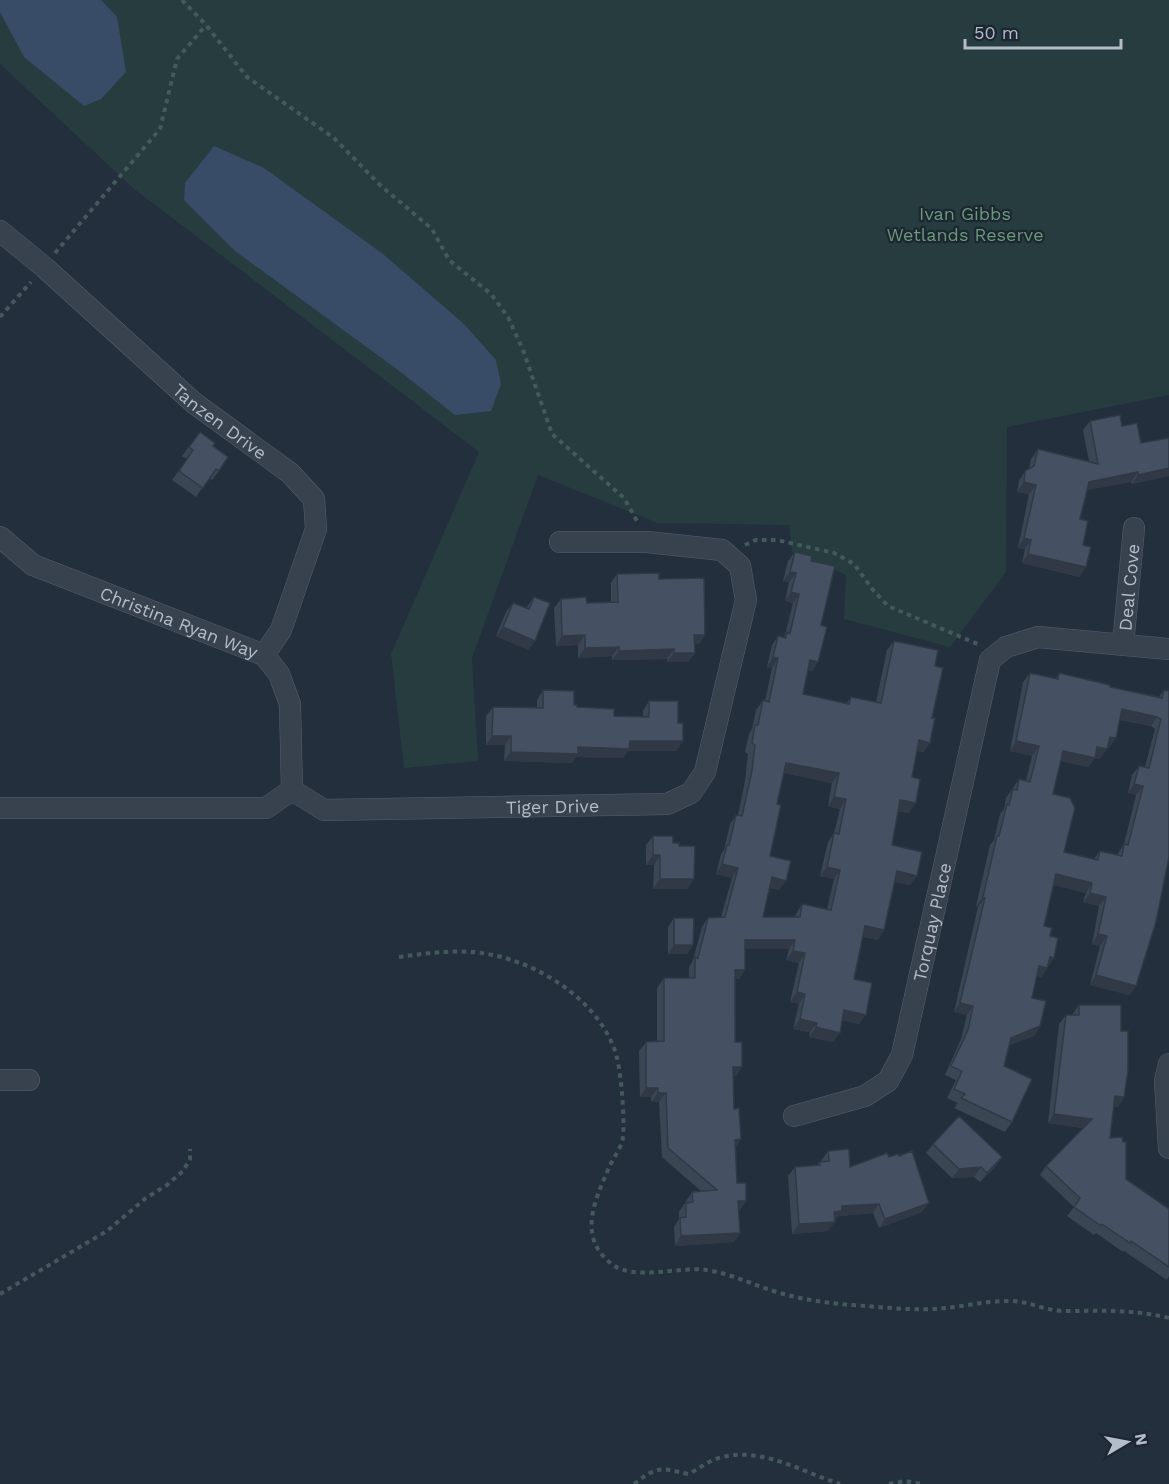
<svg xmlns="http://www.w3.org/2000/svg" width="1169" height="1484" viewBox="0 0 1169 1484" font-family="'Work Sans',sans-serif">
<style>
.green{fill:#263c3f}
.water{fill:#394c67}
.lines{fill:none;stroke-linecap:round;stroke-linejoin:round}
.minor-casing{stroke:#565f6c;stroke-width:22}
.path{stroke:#44595c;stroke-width:4;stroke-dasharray:4.5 4.5;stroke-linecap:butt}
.minor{stroke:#38414e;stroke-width:21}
.wall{fill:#3b4654;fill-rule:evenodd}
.shaded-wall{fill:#303945}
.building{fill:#455162;stroke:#303945;stroke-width:1.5;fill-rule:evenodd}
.labels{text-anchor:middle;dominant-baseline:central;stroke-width:4.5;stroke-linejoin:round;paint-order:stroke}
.park-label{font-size:18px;fill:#6b9a76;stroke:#1d2633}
.street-label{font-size:18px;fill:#b4bcc9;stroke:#1d2633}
</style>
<rect width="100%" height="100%" fill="#242f3e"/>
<path class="green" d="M0,0h1169v395l-162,32 -1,145 -56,75 -106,-28 2,-44 -54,-23 -3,-27 -131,-2 -120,-48 -66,183 6,103 -74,7 -13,-114 88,-202 -346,-264 -133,-124z"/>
<path class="water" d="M0,0h101l16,17 9,55 -25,27 -17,7 -60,-49 -24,-45z
M214,146l50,22 119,86 81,70 32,36 5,24 -10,27 -36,4 -57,-45 -163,-119 -51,-51 1,-17z"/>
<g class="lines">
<defs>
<g id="minor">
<path id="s1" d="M0,231l44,36 150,136 96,70 24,26 2,30 -35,101 -17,25"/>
<path id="s2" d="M0,537l33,28 231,90 15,19 11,30 2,86"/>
<path id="s3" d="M1123,645l11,-117"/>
<path id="s4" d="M0,808h266l26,-18 32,20 343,-6 24,-11 14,-21 41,-172 -6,-34 -18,-16 -75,-8h-87"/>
<path d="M1169,1064l-4,17 4,67"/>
<path d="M0,1080h29"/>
<path id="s5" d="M794,1116l71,-20 23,-15 14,-26 88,-395 16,-13 32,-10 131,12"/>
</g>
</defs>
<use href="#minor" class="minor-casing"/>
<path class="path" d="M182,0l24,25 41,52 87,61 46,47 52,44 17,31 42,34 17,23 15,33 29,84 72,64 13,23
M55,253l105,-124 17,-70 29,-34
M0,317l31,-35
M745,545l11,-5h21l57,13 20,11 19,26 15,16 92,39
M399,957c23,-3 49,-7 73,-5 56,4 121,42 142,96 7,16 11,71 9,89 -1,11 -11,22 -15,33 -15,34 -30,69 5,95 23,16 67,1 94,5 25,4 46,15 70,22 29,9 59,12 89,14 25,2 53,5 79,2 22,-2 45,-8 68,-7 18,1 33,10 51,10 37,0 68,-2 105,7
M0,1294l107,-63 39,-33 21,-13 16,-14 7,-12v-10
M634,1484c24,-19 27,-16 54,-10 9,-4 16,-10 25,-14 43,-17 86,11 127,24
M889,1484l16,-3 17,3"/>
<use href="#minor" class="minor"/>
</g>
<path class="wall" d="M1090,421l32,5 19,17 28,-5v38l-37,8 -1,-2 -44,8 -7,29 3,26 -3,32 -58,-14 3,-14 -7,-1 11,-54 -12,-2 2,-11 6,-10 4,-2 2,-10 7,-10 51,12 -6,-31z
M200,432l13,14 6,25 -7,9 -3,-2 -13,19 -24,-17 15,-21 -5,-3z
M795,552l16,9 10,64 -3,37 -6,9 -4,-1 -5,24 43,10 5,-7 25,5 11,-52 7,-9 41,25 -11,86 -7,-1 -5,26 -3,36 -11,-2 -6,34 18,40 -15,-3 -11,48 -6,10 -15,-3 -9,42 5,45 -17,-4 -9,22 -24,-5 1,-5 -17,-3 6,-25 -9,-2 9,-39 -13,-3 3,-11h-44v21l-6,9h-4l1,97h-3l1,33 3,74 9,18 -7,9 1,23 -6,9 -59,4 -1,-19 5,-8v-7l13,-20 9,-1 -39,-34 -3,-55h-8v-5h-11l-1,-46 7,-9 11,-1v-53l7,-10h25v-11l4,-7 9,-33 6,-9 13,-1 11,-39 -16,-4 5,-20 3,-4 6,-26 6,-9h2l7,-34 3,-27 -3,-2 4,-18 3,-5 4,-19 7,-10 2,1 7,-33 -5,-1 5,-22 6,-9 6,1 1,-2 8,-32 -8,-2 4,-19 -6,-1 5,-20zM784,773l48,10 -4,23 12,3 -6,24 -6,9 -8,34 14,3 -7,30 -25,-5 -6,10 -1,3h-32l7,-29 9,2 -9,-34 7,-52z
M617,574l42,5 46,56 -6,9h-5l1,9 -7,9h-21v-3l-55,1v-4l-34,2v-13l-22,1 -2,-38 7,-9 26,4h24v-20z
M534,597l1,44 -7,9 -32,-14 10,-24 7,-9 13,5z
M1030,673l26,6 3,-6 51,14 49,10 5,-7 5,1 -39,304 -40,-10 10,-39 -8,-2 7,-38 -16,-4 3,-9 -32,-8 -10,41 6,10 4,22 -13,19 -4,-1 -5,22 8,28 -6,10 -25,9 -5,21 8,56 -7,10 -51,-24 4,-5 -11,-5 9,-18 -11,-5 16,-36 6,-24 -13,-3 24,-105 -2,-1 14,-61 4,-5 6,-26 4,-5 2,-11 13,-19 7,2 6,-25 -22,-5 13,-69zM1120,720l31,6 4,3 -10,38 -6,-1 -7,9 -4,18 8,2 -12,49 -7,11 -17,-4 -6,8 -30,-7 -11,-58 8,-33 27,6 7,-9 5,1 7,-12 2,1z
M543,690l34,17 37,9 29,1v-6l6,-10 29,22 5,18 -7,10h-48l-5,7 -47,-1 -4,6 -68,-2 1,-16h-19v-29l7,-9 44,1v-8z
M653,836l26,10 9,43h-35l1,-24h-8v-20z
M674,918l19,27 -6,9h-19v-27z
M1079,1005l42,26 3,66 -6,10 -4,-1 -4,32 16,41 43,30v67l-2,4 -43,-29 -1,1 -27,-19 -2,2 -27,-19 7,-9 -34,-32 6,-9 37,-38 -35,-5 11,-99 7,-9h6z
M933,1144l69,13 -6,9 -16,16 -6,-5 -22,1 -26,-25z
M828,1151l22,16 39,-10 33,55 -43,16 -6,-15 -34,3 -3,4h-1l-7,11 -36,3 -4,-58 7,-9 22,-2 2,-3 2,-1z"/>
<path class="shaded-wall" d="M1169,468v8l-37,8 6,-9z
M1138,472l-7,10 -48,9 6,-9z
M1024,482l12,3 -7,9 -12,-2z
M1024,538l7,2 -6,9 -7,-1z
M1028,554l58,13 -6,10 -58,-14z
M790,572l6,1 -7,9 -6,-1z
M791,592l8,2 -6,9 -8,-2z
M503,627l32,14 -7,9 -32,-14z
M585,635l-7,10 -22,1 6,-10z
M694,635h11l-6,9h-11z
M619,647l-7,9 -34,2 7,-10z
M674,649l-7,10 -55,1 7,-9z
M674,653h21l-7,9h-21z
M773,657l5,1 -6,10 -5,-1z
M810,660l8,2 -6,9 -8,-2z
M1122,709l35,8 -6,9 -35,-7z
M492,736h19l-6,9h-19z
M1110,737l6,1 -7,10 -6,-2z
M919,740l11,3 -6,9 -11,-2z
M630,741h53l-7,10h-48l-5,7 -47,-1 -4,6 -68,-2 7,-9 67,-5z
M1016,741l23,5 -7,10 -22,-5z
M1097,747l10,2 -7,10 -9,-2z
M1063,751l32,7 -7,9 -31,-7z
M786,763l53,10 -7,10 -53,-11z
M1134,784l9,2 -7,9 -8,-2z
M834,797l12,2 -6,10 -12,-3z
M900,800l16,3 -7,10 -16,-3z
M653,855h7l-6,10h-8z
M722,864l16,4 -6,10 -16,-4z
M827,867l13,3 -6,9 -14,-3z
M897,871l20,5 -7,9 -20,-4z
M1056,874l36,9 -6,10 -36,-9z
M772,877l14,4 -7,9 -13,-3z
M660,879h34l-6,10h-35z
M1090,893l16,4 -7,9 -16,-4z
M983,897l2,1 -7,9 -2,-1z
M865,926l19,4 -6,10 -20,-4z
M1098,934l9,2 -7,10 -8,-2z
M745,940h50l-6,9h-50z
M674,945h19l-6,9h-19z
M793,951l12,2 -6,10 -13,-3z
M1050,957l4,1 -7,9z
M1039,966l8,2 -6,9 -9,-2z
M735,970h10l-6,9h-11z
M1096,975l40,11 -6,9 -40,-10z
M797,992l8,2 -6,10 -9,-2z
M960,1003l13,3 -6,9 -13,-3z
M844,1010l22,5 -7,9 -21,-5z
M800,1019l17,4 -7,9 -17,-3z
M1040,1026l-6,10 -29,11 6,-9z
M816,1027l24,6 -7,9 -24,-5z
M733,1067h9l-6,9h-9z
M646,1088h12l-7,9h-11z
M658,1093h8l-7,9h-8z
M1115,1096l9,1 -6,10 -9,-1z
M1054,1114l38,5 -7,9 -37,-5z
M741,1139l-6,10v-9z
M1002,1157l-6,9 -16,16 7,-9z
M981,1167l-7,10 -22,1 7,-9z
M738,1201h8l-6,9 -8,1z
M929,1203l-7,9 -43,16 6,-9z
M879,1204l-6,9 -34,3 -3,4 -8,1 6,-9 8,-6z
M835,1222l-7,9 -36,3 7,-10z
M740,1233l-6,9 -59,4 6,-10z"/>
<path class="building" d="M1120,415l2,11 15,-3 4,20 28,-5v30l-31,7v-3l-49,10 -9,37 8,2 -5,24 8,2 -5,20 -58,-13 3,-14 -7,-2 12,-53 -12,-3 1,-11 9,-5 4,-17 60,15 -8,-43z
M200,432l15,11 -2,3 15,11 -9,14 -3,-2 -13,19 -24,-17 14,-21 -4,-3z
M795,552l17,4 -1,5 24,5 -14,59 6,2 -9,35 -8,-2 -7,34 46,10 2,-7 30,6 13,-62 44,9 -3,16 8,2 -11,50h3l-5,25 -11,-3 -7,37 8,2 -4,24 -16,-3 -8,45 30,7 -5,24 -20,-5 -13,59 -19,-4 -11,53 18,4 -6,32 -22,-5 -4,23 -24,-6 1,-4 -17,-4 5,-25 -8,-2 8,-39 -12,-2 2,-11h-50v30h-10v72h7v25h-9l1,42 5,-1 2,31 -6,1 2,43h9v18h-8l2,32 -59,3 -1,-18 6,-1v-14l7,-1 -1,-10 25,-2 -49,-42 -2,-55h-8v-5h-12v-46l18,-1v-63h31v-21l3,1 10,-40 17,-1 13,-49 -16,-4 5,-19h2l7,-30 6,1 10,-45 3,-26 -3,-2 3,-18h3l5,-25 6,2 9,-44 -5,-1 5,-21 8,2 1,-6 3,1 9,-39 -8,-2 5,-19 -6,-1zM786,763l53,10 -5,24 12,2 -7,35 -5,-1 -7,34 13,3 -9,40 -29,-6 -2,13h-37l9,-40 14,4 5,-20 -21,-5 11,-51 -4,-1z
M659,573v6l45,-1 1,57h-11l1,18h-21v-4l-55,2v-4l-34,1v-13l-23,1 -1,-37 25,-2 1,6 31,-1 -1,-28z
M534,597l16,6 -15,38 -32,-14 10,-24 16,6z
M1030,673l28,6 1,-6 51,12v2l52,11 2,-8 5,1v166l-13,65 -20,64 -40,-11 11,-39 -9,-2 8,-37 -16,-4 2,-10 -36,-9 -12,52 8,2 -2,8 8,2 -4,20 -4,-1 -3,11 -8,-2 -7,32 14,3 -6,25 -29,12 -7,28 28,13 -20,43 -51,-24 4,-4 -11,-5 8,-18 -11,-5 17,-36 5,-24 -13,-3 25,-105 -2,-1 14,-61h2l8,-32 2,1 4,-16 4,1 2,-11 11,3 9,-36 -23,-5zM1122,709l35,8 4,2 -12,49 -10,-2 -5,18 9,2 -15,59 -4,-1 -2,12 -22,-5 -2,9 -34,-8 11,-44 -5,-10 -17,-4 10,-43 32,7 2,-11 10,2 3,-12 6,1z
M543,690l31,1v14h3v2l37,2v7l35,1v-16h29v22h5v18h-53l-1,8 -51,-2v7l-67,-2v-16h-19l1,-29 50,1z
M653,836h20v7h6v3h16l-1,33h-34v-24h-7z
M674,918h20l-1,27h-19z
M1079,1005h42v26h7v39l-4,27 -9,-1 -5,42 12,-1 1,5h3v37l43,30v58l-38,-26 -1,2 -28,-19 -1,2 -27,-19 6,-9 -34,-32 46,-47 -38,-5 12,-99h13z
M959,1116l43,41 -15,16 -6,-6 -22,2 -26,-25z
M849,1149l1,18 37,-14 2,4 9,-3 1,2 13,-5 17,52 -44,16 -6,-15 -37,2v5l-8,1 1,10 -36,2 -4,-57 25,-2 -1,-3 10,-1 -1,-10z"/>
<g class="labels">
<g class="park-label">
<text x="965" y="213">Ivan Gibbs<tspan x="965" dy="21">Wetlands Reserve</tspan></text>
</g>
<g class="street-label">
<text stroke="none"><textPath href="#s1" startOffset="291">Tanzen Drive</textPath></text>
<text stroke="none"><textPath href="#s3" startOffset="58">Deal Cove</textPath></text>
<text stroke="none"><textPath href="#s2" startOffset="200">Christina Ryan Way</textPath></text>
<text stroke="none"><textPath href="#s4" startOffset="564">Tiger Drive</textPath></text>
<text stroke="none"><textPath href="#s5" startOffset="267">Torquay Place</textPath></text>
</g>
</g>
<g transform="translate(1127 1442) rotate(80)" stroke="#1d2633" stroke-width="4.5" paint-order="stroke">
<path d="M0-4.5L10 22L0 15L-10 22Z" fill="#b4bcc9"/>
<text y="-9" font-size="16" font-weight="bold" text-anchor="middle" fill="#b4bcc9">N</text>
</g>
<path d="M965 39v9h156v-9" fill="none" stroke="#b4bcc9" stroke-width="3"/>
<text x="974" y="39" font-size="18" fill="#b4bcc9" stroke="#1d2633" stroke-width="4.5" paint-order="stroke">50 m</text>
</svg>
